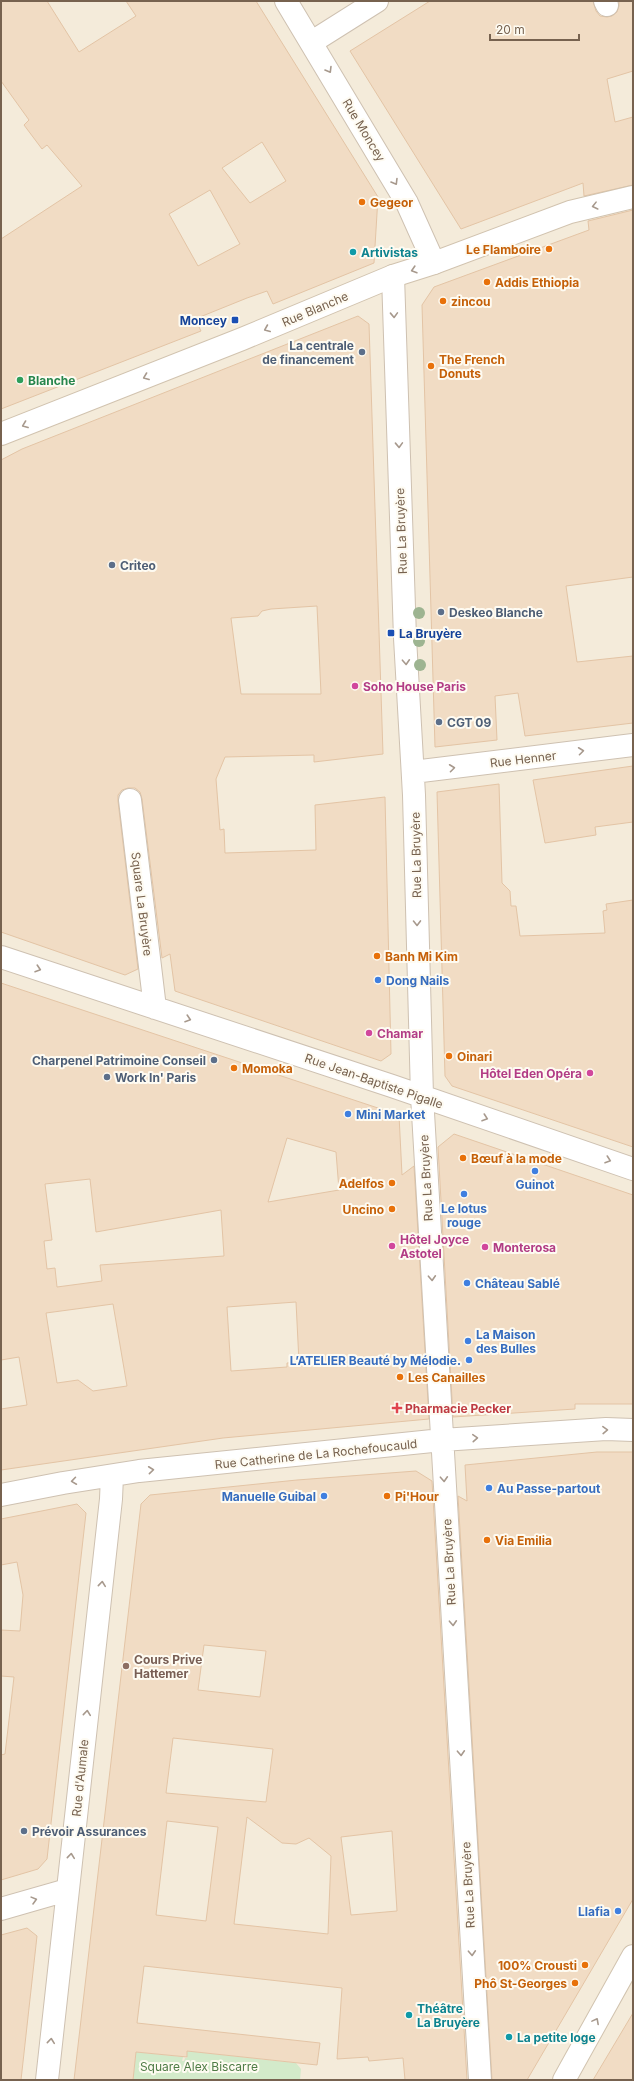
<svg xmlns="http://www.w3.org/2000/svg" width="634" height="2081" viewBox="0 0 634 2081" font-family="Inter,sans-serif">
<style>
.residential{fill:#f4ebda}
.green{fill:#d3eaca}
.building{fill:#f1dcc4;stroke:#e3c4a5;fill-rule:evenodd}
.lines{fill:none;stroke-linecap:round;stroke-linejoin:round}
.street-casing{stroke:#cec1b1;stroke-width:24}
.secondary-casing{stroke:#d1c3af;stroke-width:24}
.street{stroke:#fff;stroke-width:22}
.secondary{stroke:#fff;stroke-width:22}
.tree{fill:#9db491}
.oneway{stroke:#a7998d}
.food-dot{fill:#e8710a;stroke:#fefbf2;stroke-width:1.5}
.culture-dot{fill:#0f9aa8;stroke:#fefbf2;stroke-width:1.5}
.transit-dot{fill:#1a4fb4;stroke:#fefbf2;stroke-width:1.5}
.service-dot{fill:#5c6f8a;stroke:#fefbf2;stroke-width:1.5}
.leisure-dot{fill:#2e9e5b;stroke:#fefbf2;stroke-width:1.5}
.hotel-dot{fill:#d1479c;stroke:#fefbf2;stroke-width:1.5}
.shop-dot{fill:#3f7fe0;stroke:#fefbf2;stroke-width:1.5}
.health-dot{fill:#e0444e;stroke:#fefbf2;stroke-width:1.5}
.education-dot{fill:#8d6e63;stroke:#fefbf2;stroke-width:1.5}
.labels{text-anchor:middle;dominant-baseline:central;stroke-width:4;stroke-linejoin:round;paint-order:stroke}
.street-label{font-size:12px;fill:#77624f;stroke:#fefbf2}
.food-label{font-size:12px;font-weight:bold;fill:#c56008;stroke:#fefbf2;text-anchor:start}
.culture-label{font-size:12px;font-weight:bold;fill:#0d838f;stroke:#fefbf2;text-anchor:start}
.transit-label{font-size:12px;font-weight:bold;fill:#164399;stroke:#fefbf2;text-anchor:end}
.service-label{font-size:12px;font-weight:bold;fill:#4e5e75;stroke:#fefbf2;text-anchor:start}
.leisure-label{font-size:12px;font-weight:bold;fill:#27864d;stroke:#fefbf2;text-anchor:start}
.hotel-label{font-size:12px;font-weight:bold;fill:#b23c85;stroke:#fefbf2;text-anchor:start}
.shop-label{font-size:12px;font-weight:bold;fill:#366cbe;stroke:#fefbf2;text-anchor:start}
.health-label{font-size:12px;font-weight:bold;fill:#be3a42;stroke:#fefbf2;text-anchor:start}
.education-label{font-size:12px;font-weight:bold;fill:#785e54;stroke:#fefbf2;text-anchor:start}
.park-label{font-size:12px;fill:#4f7c46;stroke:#fefbf2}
</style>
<rect width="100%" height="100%" fill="#fcf8ec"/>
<path class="residential" d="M1,1h632v2079h-632z"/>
<path class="green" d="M187,2051l109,12 5,6 -1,11h-167l3,-28 47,5 -1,4h2l1,-3h2z"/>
<path class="building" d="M1,1h46l32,51 57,-36 -10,-15h130l122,196 -4,66 -101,41 -6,-13 -20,7 -52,21 6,12 -200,78v-170l81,-53 -35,-41 -5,4 -18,-24 5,-5 -28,-39zM262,142l24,39 -36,22 -28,-35zM210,190l30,54 -42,22 -29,-52z
M430,1h163l3,10 4,5 7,1 5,-1 5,-4 2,-6v-5h14v70l-26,8 8,43 18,-5v68l-49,11 -1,-13 -122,46 -111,-178z
M633,210v367l-67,9 11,76 56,-6v67l-108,13 -7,-43 -23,3 2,44 -62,7 -13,-442 12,-18 155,-57 -1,-9z
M358,316l11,8 14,430 -69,8v-7l-89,2 -9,22 4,51 4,-1 1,24 91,-3 -1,-45 70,-8 6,257 -10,7 -206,-70 -5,-37 -8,4 -20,-159 -2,-7 -5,-4h-7l-6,2 -4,5v6l20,168 -13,6 -124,-43v-472l21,-11zM317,606l4,88h-80l-10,-76 27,-2 4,-5 9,-2z
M633,766v56l-38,5 1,8 -51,8 -12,-63z
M499,784l3,99 8,8 1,15h5l4,30 85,-3 -2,-22 4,-1 -1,-6 27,-4v247l-181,-61 -7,-10 -8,-284z
M1,983l398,132 3,60 12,-9 15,253 -206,19 -222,32v-61l26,-4 -8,-48 -18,3zM287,1138l49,14 3,38 -71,12zM90,1179l6,53 125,-22 3,46 -124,9 2,16 -45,6 -2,-19 -8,1 -3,-28 8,-1 -7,-56zM296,1302l3,60 -12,1v4l-56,4 -4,-64zM113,1304l14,82 -34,5 -15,-11 -21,3 -11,-70z
M454,1134l179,61v209h-58v5l-122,8 -15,-270z
M597,1452h36v447l-106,181h-35l-34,-584 9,5 -2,-36z
M416,1471l16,10 35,599h-62l-2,-22 -34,3 -1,-4 -31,2 5,-71 -198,-22 -7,57 183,20 -3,22 -130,-14v6l-51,-5 -3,28h-59l67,-576 9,-9 147,-15zM204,1645l62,6 -6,46 -62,-7zM173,1738l100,11 -7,53 -100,-9zM247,1817l35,26 14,1 13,-6 22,18 -3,78 -94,-10zM167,1821l51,6 -12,94 -50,-6zM392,1831l5,80 -46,4 -10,-78z
M77,1504l9,9 -39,346 -9,10 -37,11v-125l4,-1 9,-77 -13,-1v-46l19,1 3,-36 -6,-33 -16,3v-46z
M27,1928l10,8 -16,144h-20v-145z
M633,2013v67h-40z"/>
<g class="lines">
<defs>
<path id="street" d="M286,1l121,202 27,60
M605,1l2,4
M312,42l65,-41
M393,276l12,362 9,157 8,301 58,984
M413,772l220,-27
M130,800l25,208
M1,957l391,129 241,83
M1,1495l62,-12 76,-12 303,-31 164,-11 27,1
M1,1909l66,-19
M47,2080l64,-581 1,-23"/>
<path id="secondary" d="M1,434l241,-95 151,-63 41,-13 136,-51 63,-15
M564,2080l69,-124"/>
</defs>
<use href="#street" class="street-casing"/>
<use href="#secondary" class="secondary-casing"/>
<use href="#street" class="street"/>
<use href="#secondary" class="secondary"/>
</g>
<g class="tree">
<circle cx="419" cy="613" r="6"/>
<circle cx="419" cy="641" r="6"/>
<circle cx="420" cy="665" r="6"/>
</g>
<defs><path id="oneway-chevron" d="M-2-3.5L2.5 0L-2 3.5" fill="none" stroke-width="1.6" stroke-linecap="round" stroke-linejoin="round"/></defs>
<g class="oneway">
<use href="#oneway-chevron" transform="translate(329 70) rotate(59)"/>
<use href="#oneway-chevron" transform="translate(395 182) rotate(59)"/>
<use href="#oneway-chevron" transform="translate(595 206) rotate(166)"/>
<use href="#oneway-chevron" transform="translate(414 270) rotate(163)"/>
<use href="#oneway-chevron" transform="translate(394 315) rotate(88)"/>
<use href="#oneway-chevron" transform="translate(267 329) rotate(157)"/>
<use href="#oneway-chevron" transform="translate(146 377) rotate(159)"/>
<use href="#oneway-chevron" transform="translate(25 425) rotate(159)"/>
<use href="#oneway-chevron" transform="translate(399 445) rotate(88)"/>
<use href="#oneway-chevron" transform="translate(406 662) rotate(87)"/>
<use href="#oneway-chevron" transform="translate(581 751) rotate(-7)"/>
<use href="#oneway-chevron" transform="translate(452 768) rotate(-7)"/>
<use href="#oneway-chevron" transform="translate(417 923) rotate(89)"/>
<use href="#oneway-chevron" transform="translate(38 969) rotate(18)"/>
<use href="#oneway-chevron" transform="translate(188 1019) rotate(18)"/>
<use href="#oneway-chevron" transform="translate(485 1118) rotate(19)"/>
<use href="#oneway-chevron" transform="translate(608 1160) rotate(19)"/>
<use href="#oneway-chevron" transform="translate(432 1278) rotate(87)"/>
<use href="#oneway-chevron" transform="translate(605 1430) rotate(-2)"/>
<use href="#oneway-chevron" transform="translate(475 1438) rotate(-4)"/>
<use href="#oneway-chevron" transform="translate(151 1470) rotate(-6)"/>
<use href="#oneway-chevron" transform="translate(444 1479) rotate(87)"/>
<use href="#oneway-chevron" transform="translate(74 1481) rotate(172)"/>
<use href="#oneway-chevron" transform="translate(102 1584) rotate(-84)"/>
<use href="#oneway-chevron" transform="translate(453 1623) rotate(87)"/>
<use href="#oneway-chevron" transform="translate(87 1713) rotate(-84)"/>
<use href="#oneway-chevron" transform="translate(461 1753) rotate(87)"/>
<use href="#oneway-chevron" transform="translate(71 1856) rotate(-84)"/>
<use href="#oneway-chevron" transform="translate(34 1900) rotate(-15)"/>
<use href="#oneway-chevron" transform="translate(472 1953) rotate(87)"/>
<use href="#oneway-chevron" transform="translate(596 2021) rotate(-62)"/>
<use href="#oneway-chevron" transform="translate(51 2041) rotate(-84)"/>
</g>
<g class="food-dot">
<circle cx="362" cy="202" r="4"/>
<circle cx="549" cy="249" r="4"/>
<circle cx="487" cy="282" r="4"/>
<circle cx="443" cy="301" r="4"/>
<circle cx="431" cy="366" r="4"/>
<circle cx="377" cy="956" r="4"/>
<circle cx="449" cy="1056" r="4"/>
<circle cx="234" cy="1068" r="4"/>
<circle cx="463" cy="1158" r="4"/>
<circle cx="392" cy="1183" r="4"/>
<circle cx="392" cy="1209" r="4"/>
<circle cx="400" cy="1377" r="4"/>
<circle cx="387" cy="1496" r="4"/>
<circle cx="487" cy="1540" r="4"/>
<circle cx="585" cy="1965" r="4"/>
<circle cx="575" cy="1983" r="4"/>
</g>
<g class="culture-dot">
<circle cx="353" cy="252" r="4"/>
<circle cx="409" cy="2015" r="4"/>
<circle cx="509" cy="2037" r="4"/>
</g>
<g class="transit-dot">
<rect x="231" y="316" width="8" height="8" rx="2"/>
<rect x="387" y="629" width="8" height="8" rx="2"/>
</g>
<g class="service-dot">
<circle cx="362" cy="352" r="4"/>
<circle cx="112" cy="565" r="4"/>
<circle cx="441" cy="612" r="4"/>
<circle cx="439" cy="722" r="4"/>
<circle cx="214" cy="1060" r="4"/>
<circle cx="107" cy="1077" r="4"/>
<circle cx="24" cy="1831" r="4"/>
</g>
<circle class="leisure-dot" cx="20" cy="380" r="4"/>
<g class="hotel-dot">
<circle cx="355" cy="686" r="4"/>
<circle cx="369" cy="1033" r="4"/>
<circle cx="590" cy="1073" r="4"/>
<circle cx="392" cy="1246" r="4"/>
<circle cx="485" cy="1247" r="4"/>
</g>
<g class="shop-dot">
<circle cx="378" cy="980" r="4"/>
<circle cx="348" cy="1114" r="4"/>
<circle cx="535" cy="1171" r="4"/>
<circle cx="464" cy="1194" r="4"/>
<circle cx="467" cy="1283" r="4"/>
<circle cx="468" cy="1341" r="4"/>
<circle cx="469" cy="1360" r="4"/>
<circle cx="489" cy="1488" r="4"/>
<circle cx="324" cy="1496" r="4"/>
<circle cx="618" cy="1911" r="4"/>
</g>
<path class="health-dot" d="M395 1402h4v4h4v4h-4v4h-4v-4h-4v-4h4z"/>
<circle class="education-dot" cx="126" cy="1666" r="4"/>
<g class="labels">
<g class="street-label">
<text transform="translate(364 130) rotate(59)">Rue Moncey</text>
<text transform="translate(315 309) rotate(-23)">Rue Blanche</text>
<text transform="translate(401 531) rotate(-92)">Rue La Bruyère</text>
<text transform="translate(523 759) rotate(-7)">Rue Henner</text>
<text transform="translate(416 855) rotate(-91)">Rue La Bruyère</text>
<text transform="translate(142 904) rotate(83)">Square La Bruyère</text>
<text transform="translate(374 1081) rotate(19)">Rue Jean-Baptiste Pigalle</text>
<text transform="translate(426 1178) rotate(-93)">Rue La Bruyère</text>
<text transform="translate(316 1454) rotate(-6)">Rue Catherine de La Rochefoucauld</text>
<text transform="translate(449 1562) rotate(-93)">Rue La Bruyère</text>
<text transform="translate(80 1778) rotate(-84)">Rue d'Aumale</text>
<text transform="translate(468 1885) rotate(-93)">Rue La Bruyère</text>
</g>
<g class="food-label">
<text x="370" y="202">Gegeor</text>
<text x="541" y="249" text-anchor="end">Le Flamboire</text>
<text x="495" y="282">Addis Ethiopia</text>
<text x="451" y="301">zincou</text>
<text x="439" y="359">The French<tspan x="439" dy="14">Donuts</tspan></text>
<text x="385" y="956">Banh Mi Kim</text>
<text x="457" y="1056">Oinari</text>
<text x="242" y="1068">Momoka</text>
<text x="471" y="1158">Bœuf à la mode</text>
<text x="384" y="1183" text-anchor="end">Adelfos</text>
<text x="384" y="1209" text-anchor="end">Uncino</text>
<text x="408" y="1377">Les Canailles</text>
<text x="395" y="1496">Pi'Hour</text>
<text x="495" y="1540">Via Emilia</text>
<text x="577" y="1965" text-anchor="end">100% Crousti</text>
<text x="567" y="1983" text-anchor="end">Phô St-Georges</text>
</g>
<g class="culture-label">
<text x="361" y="252">Artivistas</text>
<text x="417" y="2008">Théâtre<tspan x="417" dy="14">La Bruyère</tspan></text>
<text x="517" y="2037">La petite loge</text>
</g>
<g class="transit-label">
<text x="227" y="320">Moncey</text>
<text x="399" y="633" text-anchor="start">La Bruyère</text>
</g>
<g class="service-label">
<text x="354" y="345" text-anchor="end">La centrale<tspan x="354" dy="14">de financement</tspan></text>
<text x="120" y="565">Criteo</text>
<text x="449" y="612">Deskeo Blanche</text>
<text x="447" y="722">CGT 09</text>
<text x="206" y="1060" text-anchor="end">Charpenel Patrimoine Conseil</text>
<text x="115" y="1077">Work In' Paris</text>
<text x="32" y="1831">Prévoir Assurances</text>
</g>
<g class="leisure-label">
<text x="28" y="380">Blanche</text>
</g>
<g class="hotel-label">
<text x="363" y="686">Soho House Paris</text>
<text x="377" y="1033">Chamar</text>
<text x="582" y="1073" text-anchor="end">Hôtel Eden Opéra</text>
<text x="400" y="1239">Hôtel Joyce<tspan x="400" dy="14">Astotel</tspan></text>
<text x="493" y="1247">Monterosa</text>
</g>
<g class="shop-label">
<text x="386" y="980">Dong Nails</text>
<text x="356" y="1114">Mini Market</text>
<text x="535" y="1184" text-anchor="middle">Guinot</text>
<text x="464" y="1208" text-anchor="middle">Le lotus<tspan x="464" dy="14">rouge</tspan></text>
<text x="475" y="1283">Château Sablé</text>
<text x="476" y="1334">La Maison<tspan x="476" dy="14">des Bulles</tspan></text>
<text x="461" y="1360" text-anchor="end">L’ATELIER Beauté by Mélodie.</text>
<text x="497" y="1488">Au Passe-partout</text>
<text x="316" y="1496" text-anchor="end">Manuelle Guibal</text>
<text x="610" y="1911" text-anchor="end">Llafia</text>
</g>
<g class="health-label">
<text x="405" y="1408">Pharmacie Pecker</text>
</g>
<g class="education-label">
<text x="134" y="1659">Cours Prive<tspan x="134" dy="14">Hattemer</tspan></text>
</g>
<g class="park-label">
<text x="199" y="2066">Square Alex Biscarre</text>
</g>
</g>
<rect width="634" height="2081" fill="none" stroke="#77624f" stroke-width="4"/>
<path d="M490 34v6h89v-6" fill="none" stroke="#77624f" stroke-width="2"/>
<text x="496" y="34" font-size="12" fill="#77624f" stroke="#fefbf2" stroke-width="3" paint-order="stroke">20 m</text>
</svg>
